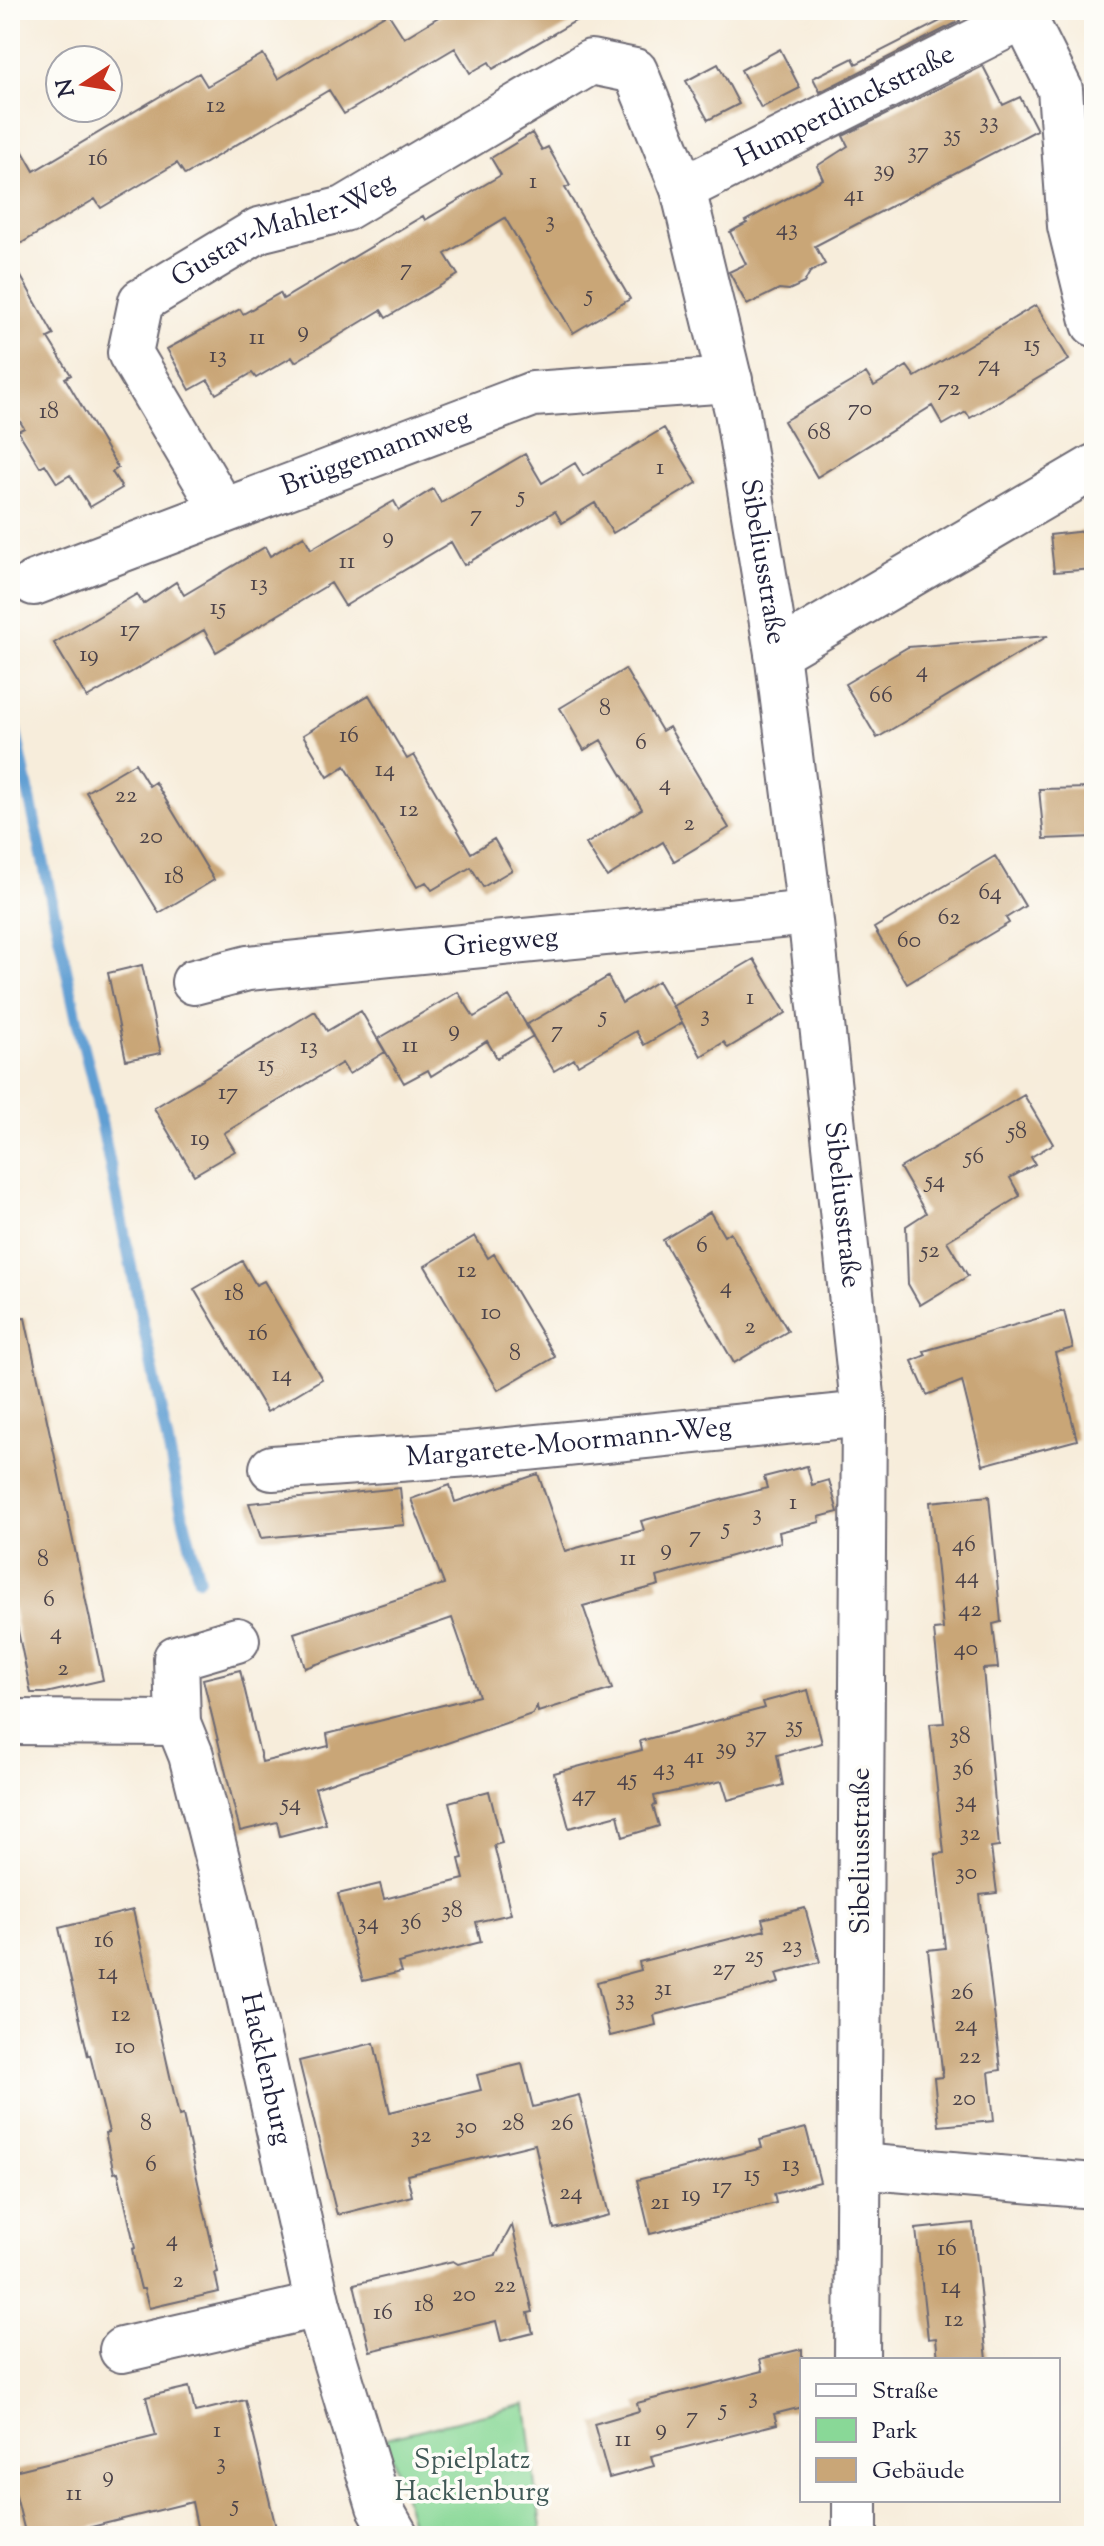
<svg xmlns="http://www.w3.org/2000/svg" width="1104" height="2546" viewBox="0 0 1104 2546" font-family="'Sorts Mill Goudy',serif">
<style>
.green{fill:#89d897;stroke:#567d69;stroke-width:2}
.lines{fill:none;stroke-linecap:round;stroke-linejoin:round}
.stream{stroke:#619fd3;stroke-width:12}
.building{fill:#c9a677}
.minor-casing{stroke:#6d6973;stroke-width:48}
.minor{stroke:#fff;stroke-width:44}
.labels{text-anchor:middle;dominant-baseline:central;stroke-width:7;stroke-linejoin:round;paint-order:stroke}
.number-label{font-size:24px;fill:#4c434a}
.street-label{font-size:28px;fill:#22223b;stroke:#fdfcf7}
.park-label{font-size:28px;fill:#415957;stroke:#fdfcf7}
</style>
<rect width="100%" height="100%" fill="#fdfcf7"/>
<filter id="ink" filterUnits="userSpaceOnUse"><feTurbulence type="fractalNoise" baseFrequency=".0125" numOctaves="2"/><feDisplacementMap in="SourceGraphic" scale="16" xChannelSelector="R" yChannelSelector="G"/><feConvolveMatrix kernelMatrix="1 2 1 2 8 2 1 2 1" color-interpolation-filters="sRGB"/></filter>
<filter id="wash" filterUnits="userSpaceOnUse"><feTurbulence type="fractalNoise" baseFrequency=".006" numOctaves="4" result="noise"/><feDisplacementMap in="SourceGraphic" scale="32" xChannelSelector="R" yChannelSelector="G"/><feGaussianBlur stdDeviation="1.8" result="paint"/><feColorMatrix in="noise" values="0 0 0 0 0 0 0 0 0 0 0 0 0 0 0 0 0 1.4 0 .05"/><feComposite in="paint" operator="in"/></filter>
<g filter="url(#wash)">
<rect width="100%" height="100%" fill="#f7eddb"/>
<path class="green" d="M526,2404l16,132h-126l-30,-98z"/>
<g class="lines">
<path class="stream" d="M10,705l67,315 16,63 89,429 17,67"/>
</g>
<g id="blocks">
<path class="building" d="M450,10h144l-101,59 -4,-7 -19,11 -15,-25 -111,66 -15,-24 -144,85 -8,-12 -76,45 -6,-9 -85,51v-121l24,42 165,-98 8,13 56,-32 15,25 110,-66 16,25z
M956,13l4,8 -140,71 -7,-14 40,-20 3,6z
M780,49l20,39 -39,20 -20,-38z
M718,64l21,40 -31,16 -22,-39z
M983,66l20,39 17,-8 17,33 -222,116 10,18 -15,8 -6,11 -15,7 -10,-1 -32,16 -18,-33 17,-8 -16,-32 17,-9 -2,-2 78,-42 -6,-13 31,-20 -5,-10z
M532,133l10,17 6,-3 22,39 -5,2 65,111 -57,34 -68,-115 -60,36 13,21 -72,43 -5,-8 -86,52 -3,-5 -36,21 -4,-5 -36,21 -8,-14 -18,10 -23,-41 73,-40 3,5 37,-21 3,6 140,-83 2,4 76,-45 -10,-17z
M10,257l44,78 -6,3 23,37 -6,3 53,90 -6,4 10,16 -32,19 -20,-32 -13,8 -12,-19 -5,3 -22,-36 6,-3 -14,-23z
M1036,305l33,55 -99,58 -4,-6 -23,13 -11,-19 -115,71 -33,-56 82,-48 8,13 33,-20 8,11z
M664,428l33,55 -84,50 -18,-30 -33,20 -7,-12 -91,54 -13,-23 -106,64 -14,-23 -115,69 -12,-22 -117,68 -33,-55 83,-49 6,10 33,-22 8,13 81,-48 5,9 34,-20 7,13 83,-48 5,9 34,-21 8,14 84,-49 17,29 33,-20 8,13z
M1094,530v39l-40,3 -4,-37z
M1048,636l-171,102 -32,-54 63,-37z
M625,669l37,62 7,-4 60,101 -55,33 -11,-19 -56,35 -21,-33 56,-35 -41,-69 -17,10 -24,-42z
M369,695l38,64 7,-4 57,98 23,-14 18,31 -29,17 -12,-20 -39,23 -6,-8 -9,5 -72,-121 -17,11 -25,-42z
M135,763l14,23 6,-4 59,98 -55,33 -73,-121z
M1094,788v49l-50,2 -5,-50z
M995,856l30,50 -19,12 3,5 -102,61 -33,-56z
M754,959l32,54 -58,35 -4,-6 -23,14 -28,-50z
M142,965l19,88 -35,7 -18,-87z
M608,977l14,26 36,-22 24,42 -38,22 -8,-14 -58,34 -4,-6 -20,12 -28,-46z
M458,992l16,25 35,-21 24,40 -36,22 -10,-17 -56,35 -3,-6 -24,13 -26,-44z
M315,1011l12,20 34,-20 24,41 -36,22 -7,-11 -118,70 11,18 -41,24 -40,-67z
M1024,1095l29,49 -22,13 4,7 -25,14 10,18 -73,45 21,35 -48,29 -12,-21 -2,-58 20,-13 -26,-45z
M710,1212l14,24 6,-4 58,99 -54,32 -71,-123z
M475,1236l13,22 6,-4 61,103 -57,33 -73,-124z
M242,1261l14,24 8,-4 58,98 -55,33 -73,-123z
M1064,1311l9,37 -18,5 22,87 -94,25 -21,-84 -35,14 -15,-34 14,-6 -2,-4z
M25,1318l78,362 -57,13h-15l-21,-100v-274z
M807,1466l5,19 17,-5 9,32 -19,5 1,5 -41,10 2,10 -124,35 2,8 -76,21 29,83 -74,23 -1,-6 -5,8 -217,74 11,36 -46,12 -3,-14 -37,9 -37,-152 37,-9 22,92 67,-16 -2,-12 152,-38 -27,-78 -147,50 -11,-35 150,-49 -33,-85 39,-14 5,17 83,-28 27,77 79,-21 -3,-9 126,-33 -3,-11z
M400,1488l4,37 -54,5 -89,8 -12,-35z
M989,1496l12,126 -8,2 5,44 -15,1 16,178 -8,1 6,45 -17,2 21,175 -12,2 5,49 -55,5 -5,-48 9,-1 -15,-127 17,-2 -10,-94 9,-1 -14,-129 14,-1 -10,-93 9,-1 -13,-127z
M808,1690l14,53 -45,12 6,30 -55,15 -6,-19 -68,15 2,9 -3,1 6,20 -36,11 -5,-22 -49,13 -15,-55 88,-23 -2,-9 125,-33 -2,-6z
M489,1791l13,52 -8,2 17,69 -35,8 5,20 -83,21 3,9 -38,9 -25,-87 42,-10 4,15 80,-20 -5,-20 4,-1 -14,-56z
M805,1908l15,54 -44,12 3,9 -125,32 2,10 -46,11 -13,-54 44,-12 -2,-8 126,-32 -3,-11z
M133,1910l46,206 4,-1 35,157 -3,1 4,19 -70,16 -5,-19h-3l-5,-20 -4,-20 3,-1 -8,-36 -9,-40 -4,1 -9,-40 4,-1 -19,-77 -2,1 -29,-128z
M374,2043l16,69 91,-22 -4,-15 45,-11 11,43 46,-12 30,120 -55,14 -19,-85 -128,31 5,21 -75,19 -38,-154z
M806,2128l14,54 -46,12 2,9 -126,31 -13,-54 125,-32 -2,-8z
M973,2223l14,137h-49l-2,-22 -8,1 -12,-110z
M512,2225l21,87 -5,1 5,20 -32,8 -5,-20 -126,30 -16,-67 99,-23 5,3 38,-9z
M802,2349v58l-28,7 3,10 -126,32 3,10 -45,12 -15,-54 45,-13 -2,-8 126,-32 -3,-12z
M189,2387l6,25 50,-12 33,136h-79l-7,-34 -137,34h-29l-16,-64 146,-36 -10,-39z"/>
</g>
</g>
<g filter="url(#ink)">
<use href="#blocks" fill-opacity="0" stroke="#6d6973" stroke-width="2"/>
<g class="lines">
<defs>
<g id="minor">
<path id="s1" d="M683,189l341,-172 36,72 10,137 24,98"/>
<path id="s2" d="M223,510l-93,-157 11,-52 118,-71 85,-21 247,-147 44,9 48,118 54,222 40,242 33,260 54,501 -7,946"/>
<path id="s3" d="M34,583l499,-189 197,-14"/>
<path d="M777,653l317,-186"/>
<path id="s4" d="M194,982l54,-14 562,-55"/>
<path id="s5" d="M272,1468l197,-14 395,-40"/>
<path id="s6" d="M237,1640l-61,18 2,65 13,32 35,139 92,411 61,201 17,30"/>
<path d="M10,1722l168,1"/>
<path d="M859,2166l235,20"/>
<path d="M122,2350l196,-45"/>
<path d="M855,2536v-36"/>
</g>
</defs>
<use href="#minor" class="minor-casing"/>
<use href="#minor" class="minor"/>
</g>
</g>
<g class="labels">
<g class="number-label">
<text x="216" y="106">12</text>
<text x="989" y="122">33</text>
<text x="952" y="135">35</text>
<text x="918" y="152">37</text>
<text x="98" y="159">16</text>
<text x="884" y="170">39</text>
<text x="533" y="182">1</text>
<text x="854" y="195">41</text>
<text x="550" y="221">3</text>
<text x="787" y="229">43</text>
<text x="406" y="269">7</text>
<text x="589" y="295">5</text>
<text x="303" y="331">9</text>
<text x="257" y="338">11</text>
<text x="1032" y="345">15</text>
<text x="218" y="356">13</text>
<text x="989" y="365">74</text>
<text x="949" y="389">72</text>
<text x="860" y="409">70</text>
<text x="49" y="412">18</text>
<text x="819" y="433">68</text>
<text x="660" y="468">1</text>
<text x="521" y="496">5</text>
<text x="476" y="515">7</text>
<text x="388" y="537">9</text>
<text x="347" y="562">11</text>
<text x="259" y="584">13</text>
<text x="218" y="608">15</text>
<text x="130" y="630">17</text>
<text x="89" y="655">19</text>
<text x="922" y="671">4</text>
<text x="881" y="696">66</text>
<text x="605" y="709">8</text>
<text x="349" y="736">16</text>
<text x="641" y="743">6</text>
<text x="385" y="770">14</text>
<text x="665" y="784">4</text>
<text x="126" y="796">22</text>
<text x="409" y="810">12</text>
<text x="689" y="824">2</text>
<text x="151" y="837">20</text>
<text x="174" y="877">18</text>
<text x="990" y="893">64</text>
<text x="949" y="918">62</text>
<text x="909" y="941">60</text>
<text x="750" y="998">1</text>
<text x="705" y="1015">3</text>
<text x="603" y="1016">5</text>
<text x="454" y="1030">9</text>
<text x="557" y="1031">7</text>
<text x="410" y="1046">11</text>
<text x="309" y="1047">13</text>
<text x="266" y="1065">15</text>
<text x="228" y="1093">17</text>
<text x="1017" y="1132">58</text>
<text x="200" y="1139">19</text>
<text x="974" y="1157">56</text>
<text x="935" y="1181">54</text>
<text x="702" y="1246">6</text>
<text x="930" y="1251">52</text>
<text x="467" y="1271">12</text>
<text x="726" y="1287">4</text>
<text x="234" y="1294">18</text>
<text x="491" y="1313">10</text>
<text x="750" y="1327">2</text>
<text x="258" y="1334">16</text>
<text x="515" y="1354">8</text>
<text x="282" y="1375">14</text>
<text x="793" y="1503">1</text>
<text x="757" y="1514">3</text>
<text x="726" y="1528">5</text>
<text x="695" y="1536">7</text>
<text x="964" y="1545">46</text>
<text x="666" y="1549">9</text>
<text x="628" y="1559">11</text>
<text x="43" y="1560">8</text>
<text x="967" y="1577">44</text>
<text x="49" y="1600">6</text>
<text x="970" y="1610">42</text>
<text x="56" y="1633">4</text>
<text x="966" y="1649">40</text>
<text x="63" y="1669">2</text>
<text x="794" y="1726">35</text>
<text x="756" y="1736">37</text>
<text x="960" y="1737">38</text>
<text x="726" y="1748">39</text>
<text x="694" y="1757">41</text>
<text x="664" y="1769">43</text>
<text x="963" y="1769">36</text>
<text x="627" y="1779">45</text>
<text x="584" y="1795">47</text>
<text x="966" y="1801">34</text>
<text x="291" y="1804">54</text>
<text x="970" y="1834">32</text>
<text x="966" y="1873">30</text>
<text x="452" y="1911">38</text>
<text x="368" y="1923">34</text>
<text x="411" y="1923">36</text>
<text x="104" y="1941">16</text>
<text x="792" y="1946">23</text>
<text x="754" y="1956">25</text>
<text x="724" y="1969">27</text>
<text x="108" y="1973">14</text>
<text x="663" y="1989">31</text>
<text x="962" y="1993">26</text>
<text x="625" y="1999">33</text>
<text x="121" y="2015">12</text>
<text x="966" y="2025">24</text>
<text x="125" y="2047">10</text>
<text x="970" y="2057">22</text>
<text x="964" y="2099">20</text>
<text x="146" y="2124">8</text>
<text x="513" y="2124">28</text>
<text x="562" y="2124">26</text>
<text x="466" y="2127">30</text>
<text x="421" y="2136">32</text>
<text x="151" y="2165">6</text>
<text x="791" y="2165">13</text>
<text x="752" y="2175">15</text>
<text x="722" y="2187">17</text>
<text x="571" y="2193">24</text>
<text x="691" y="2195">19</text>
<text x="660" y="2203">21</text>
<text x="172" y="2240">4</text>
<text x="947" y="2249">16</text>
<text x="178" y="2281">2</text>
<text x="505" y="2286">22</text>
<text x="951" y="2287">14</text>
<text x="464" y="2295">20</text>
<text x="424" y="2305">18</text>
<text x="383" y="2313">16</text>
<text x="954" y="2320">12</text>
<text x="753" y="2397">3</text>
<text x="723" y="2409">5</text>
<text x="692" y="2417">7</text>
<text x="661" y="2429">9</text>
<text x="217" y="2431">1</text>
<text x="623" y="2440">11</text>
<text x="221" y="2463">3</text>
<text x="108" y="2476">9</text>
<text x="74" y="2494">11</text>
<text x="235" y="2505">5</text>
</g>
<g class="street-label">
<text stroke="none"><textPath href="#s1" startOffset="182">Humperdinckstraße</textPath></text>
<text stroke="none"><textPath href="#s2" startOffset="396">Gustav-Mahler-Weg</textPath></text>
<text stroke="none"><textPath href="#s3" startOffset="366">Brüggemannweg</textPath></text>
<text stroke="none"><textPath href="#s2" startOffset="1302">Sibeliusstraße</textPath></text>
<text stroke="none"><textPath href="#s4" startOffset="310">Griegweg</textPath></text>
<text stroke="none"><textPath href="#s2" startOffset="1950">Sibeliusstraße</textPath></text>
<text stroke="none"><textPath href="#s5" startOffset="298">Margarete-Moormann-Weg</textPath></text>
<text transform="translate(862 1851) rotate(-90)">Sibeliusstraße</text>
<text stroke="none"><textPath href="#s6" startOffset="486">Hacklenburg</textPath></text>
</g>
<g class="park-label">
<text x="472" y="2461">Spielplatz<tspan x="472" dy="32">Hacklenburg</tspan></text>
</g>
</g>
<rect width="1104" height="2546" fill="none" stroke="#fdfcf7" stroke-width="40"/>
<rect x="800" y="2358" width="260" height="144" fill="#fdfcf7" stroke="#a5a5ac" stroke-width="2"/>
<rect x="816" y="2384" width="40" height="12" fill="#ffffff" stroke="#a5a5ac" stroke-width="2"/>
<text x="872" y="2398" font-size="24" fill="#22223b">Straße</text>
<rect x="816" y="2418" width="40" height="24" fill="#89d897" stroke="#a5a5ac" stroke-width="2"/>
<text x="872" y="2438" font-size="24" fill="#22223b">Park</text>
<rect x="816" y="2458" width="40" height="24" fill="#c9a677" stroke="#a5a5ac" stroke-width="2"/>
<text x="872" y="2478" font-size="24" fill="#22223b">Gebäude</text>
<g transform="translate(84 84) rotate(258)"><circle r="38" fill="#fdfcf7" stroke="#a5a5ac" stroke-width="2"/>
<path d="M0-6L14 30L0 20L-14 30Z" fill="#c8321e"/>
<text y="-12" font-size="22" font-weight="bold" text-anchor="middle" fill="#22223b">N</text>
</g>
</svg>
